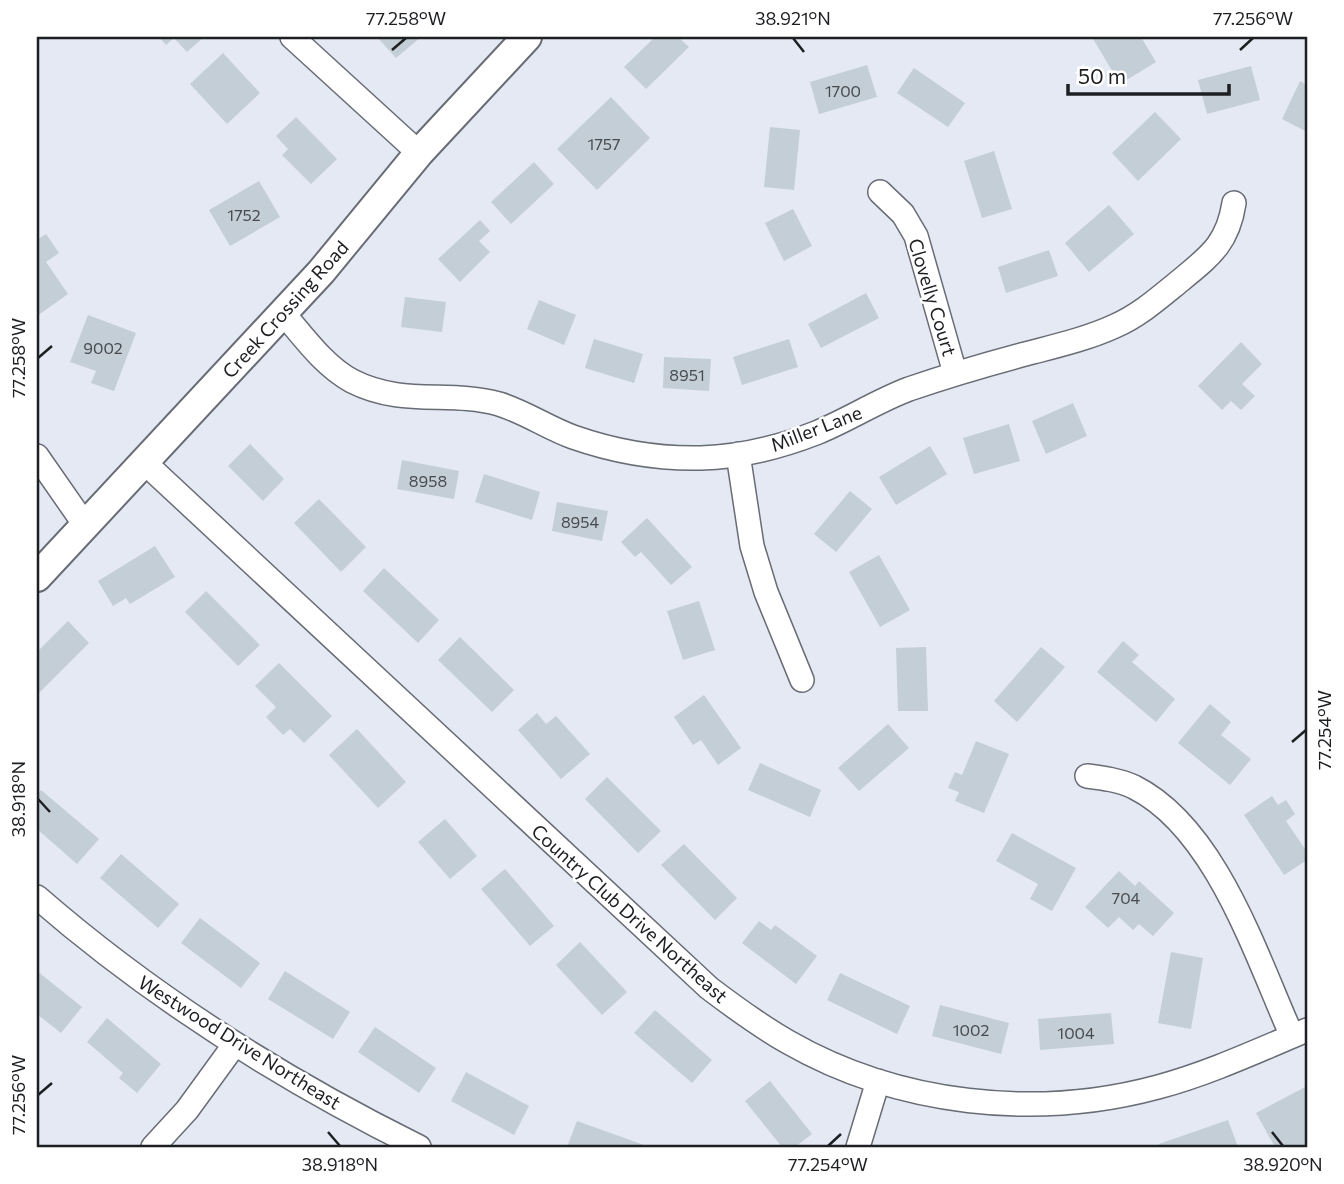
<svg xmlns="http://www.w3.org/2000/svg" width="1344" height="1184" viewBox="0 0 1344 1184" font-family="Commissioner,sans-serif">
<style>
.building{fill:#c4ced6}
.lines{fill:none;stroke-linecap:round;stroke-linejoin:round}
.minor-casing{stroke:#686c75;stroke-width:26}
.tertiary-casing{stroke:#686c75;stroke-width:32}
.minor{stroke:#fff;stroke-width:23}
.tertiary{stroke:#fff;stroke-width:28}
.ticks{fill:none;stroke:#1d1f22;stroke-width:2.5}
.labels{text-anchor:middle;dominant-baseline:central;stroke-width:5;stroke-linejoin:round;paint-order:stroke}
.number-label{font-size:16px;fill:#474b4f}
.street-label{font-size:19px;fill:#1d1f22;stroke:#fff}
.neatline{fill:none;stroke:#1d1f22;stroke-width:2.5}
.ticks-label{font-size:18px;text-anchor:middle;fill:#1d1f22}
</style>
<rect width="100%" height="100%" fill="#e4e9f4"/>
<path class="building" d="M159,37h45l-17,15 -13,-14 -8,7z
M377,37h44l-25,21z
M655,37h23l11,10 -43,42 -22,-22z
M1092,37h49l15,25 -36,22z
M223,53l37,40 -33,31 -37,-40z
M867,65l10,32 -58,17 -9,-32z
M1251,66l9,34 -53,14 -9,-34z
M914,68l51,35 -17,24 -51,-34z
M1300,81l7,4v47l-25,-13z
M611,97l39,41 -53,52 -40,-41z
M1155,112l26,27 -43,42 -26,-28z
M296,117l41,42 -26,25 -29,-29 6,-6 -12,-13z
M770,127l30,3 -6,60 -30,-3z
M994,151l18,58 -30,9 -18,-57z
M534,162l20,22 -43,40 -20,-22z
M259,181l21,36 -50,29 -21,-36z
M1109,205l25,29 -45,38 -24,-29z
M793,209l19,37 -28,15 -19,-38z
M480,220l10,11 -11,10 11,11 -30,30 -22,-23z
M46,234l13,19 -13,9 22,32 -31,22v-76z
M1049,250l9,26 -52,17 -8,-26z
M866,293l13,25 -58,30 -13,-24z
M405,297l41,5 -4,30 -41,-5z
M539,300l37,15 -12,30 -37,-16z
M88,315l48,18 -22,58 -23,-8 5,-12 -26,-9z
M594,339l49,15 -9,29 -49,-15z
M789,339l9,28 -56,18 -9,-28z
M1241,342l21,22 -20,20 13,12 -14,14 -10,-9 -9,9 -24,-24z
M664,357l47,2 -2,32 -46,-3z
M1073,403l14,33 -41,18 -14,-33z
M1009,424l11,37 -46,13 -11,-36z
M250,444l34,35 -21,22 -35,-35z
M930,446l17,28 -51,31 -17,-28z
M402,460l57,11 -5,28 -57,-10z
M484,474l56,18 -8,28 -57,-18z
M850,491l22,18 -36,43 -22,-18z
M319,499l47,48 -25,25 -47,-49z
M557,502l51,9 -6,30 -50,-10z
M647,518l45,49 -21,18 -30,-33 -6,5 -14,-15z
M155,546l20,31 -45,27 -4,-6 -13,8 -15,-25z
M879,555l31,55 -30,17 -31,-55z
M384,568l55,52 -21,23 -55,-52z
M206,591l54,54 -22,21 -53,-54z
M699,601l16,49 -32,10 -16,-49z
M68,621l21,22 -52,52v-43z
M460,637l54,53 -22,22 -54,-52z
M1123,641l16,14 -7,7 43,37 -19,23 -59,-50z
M926,647l2,64h-30l-2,-63z
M1041,647l24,20 -48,55 -23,-21z
M279,663l53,53 -28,27 -14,-14 -7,6 -17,-18 10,-10 -21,-21z
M704,695l37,53 -23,17 -17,-25 -8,5 -19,-28z
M1210,704l21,18 -10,13 30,24 -21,26 -52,-42z
M537,713l9,11 10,-8 34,38 -29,25 -43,-49z
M888,724l21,24 -50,43 -21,-23z
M357,729l49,53 -28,26 -49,-53z
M976,741l33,13 -25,59 -29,-12 4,-9 -11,-4 7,-16 7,3z
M760,763l61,27 -11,27 -62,-27z
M607,777l54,54 -23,22 -53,-54z
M41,790l58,49 -22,25 -40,-35v-34z
M1272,796l6,9 8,-5 9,14 -9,7 21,31v8l-23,15 -40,-60z
M445,819l32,37 -27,23 -32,-37z
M1012,833l64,35 -24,43 -22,-12 8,-15 -42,-23z
M684,844l53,54 -22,22 -54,-55z
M121,854l58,50 -21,24 -58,-50z
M505,869l49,57 -24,20 -49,-57z
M1119,871l16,15 4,-5 35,32 -21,23 -14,-12 -6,6 -14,-13 -11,11 -23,-21z
M200,918l60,45 -19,25 -60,-45z
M759,921l12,9 4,-5 42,31 -21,28 -54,-41z
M580,942l47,50 -25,23 -46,-50z
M1171,952l32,6 -12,71 -33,-6z
M37,971l45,36 -21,26 -24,-19z
M285,971l65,41 -17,27 -65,-40z
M840,973l70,33 -13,28 -70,-34z
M940,1005l69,18 -8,31 -69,-18z
M655,1010l57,50 -20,23 -58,-50z
M1111,1013l3,31 -74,6 -2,-31z
M107,1018l54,46 -24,29 -18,-15 4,-5 -36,-31z
M375,1027l61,41 -17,25 -61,-41z
M466,1072l63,34 -15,29 -63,-34z
M770,1081l42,53 -17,13h-13l-37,-46z
M1307,1086v44l-2,2 2,4v11h-32l-19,-34z
M1228,1120l10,27h-78l-1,-3z
M577,1121l67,24 -1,2h-76z"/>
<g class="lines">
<defs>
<path id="minor" d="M292,37l127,116
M880,192l23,22 13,22 39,137
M283,313c20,23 41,53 69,68 51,26 97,9 147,23 26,8 49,24 74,33 40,14 85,22 128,21 39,-1 79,-11 115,-25 32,-13 61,-32 93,-44 41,-14 82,-26 124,-37 27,-7 56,-14 82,-26 25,-11 45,-29 66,-46 29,-24 47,-37 53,-77
M738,454l14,92 14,46 36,88
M37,456l48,69
M144,462l565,526c25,19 51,38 79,54 110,63 248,78 370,45 52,-14 101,-37 149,-57
M1087,776c16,2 32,4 47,11 82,41 122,169 158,249
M37,897c115,100 245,182 382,250
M153,1147l34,-37 48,-66
M858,1147l20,-66"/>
<path id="tertiary" d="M37,577l284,-305 98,-119 108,-116"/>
</defs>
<use href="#minor" class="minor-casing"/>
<use href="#tertiary" class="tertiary-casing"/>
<use href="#minor" class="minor"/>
<use href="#tertiary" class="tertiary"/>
</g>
<path class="ticks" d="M793,38l11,14M392,50l14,-12M1240,50l13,-12M38,358l14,-12M1292,742l14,-12M38,799l12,13M38,1095l14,-12M328,1132l12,14M1272,1132l11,14M828,1146l13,-12"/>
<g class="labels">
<g class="number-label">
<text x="843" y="90">1700</text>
<text x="604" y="143">1757</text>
<text x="244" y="214">1752</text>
<text x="103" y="347">9002</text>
<text x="687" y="374">8951</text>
<text x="428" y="480">8958</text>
<text x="580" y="521">8954</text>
<text x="1126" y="897">704</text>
<text x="971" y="1029">1002</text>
<text x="1076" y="1032">1004</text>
</g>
<g class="street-label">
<text transform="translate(933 297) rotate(73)">Clovelly Court</text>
<text transform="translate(285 309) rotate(-48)">Creek Crossing Road</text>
<text transform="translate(816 428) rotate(-21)">Miller Lane</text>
<text transform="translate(630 913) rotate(42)">Country Club Drive Northeast</text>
<text transform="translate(240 1042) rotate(32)">Westwood Drive Northeast</text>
</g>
</g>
<rect width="1344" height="1184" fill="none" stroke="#ffffff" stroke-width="77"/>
<path d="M1068 84v10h161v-10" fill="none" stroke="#1d1f22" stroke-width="3.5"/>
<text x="1078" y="84" font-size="21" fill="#1d1f22" stroke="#ffffff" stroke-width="5" paint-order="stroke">50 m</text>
<rect x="38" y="38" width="1268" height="1108" class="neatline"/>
<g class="ticks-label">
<text x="406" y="25">77.258°W</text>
<text x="793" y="25">38.921°N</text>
<text x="1253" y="25">77.256°W</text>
<text transform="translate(19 358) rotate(-90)" y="6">77.258°W</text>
<text transform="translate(1325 730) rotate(-90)" y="6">77.254°W</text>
<text transform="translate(19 799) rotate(-90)" y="6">38.918°N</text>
<text transform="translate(19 1095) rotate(-90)" y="6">77.256°W</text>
<text x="340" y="1171">38.918°N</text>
<text x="828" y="1171">77.254°W</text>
<text x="1283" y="1171">38.920°N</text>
</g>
</svg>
